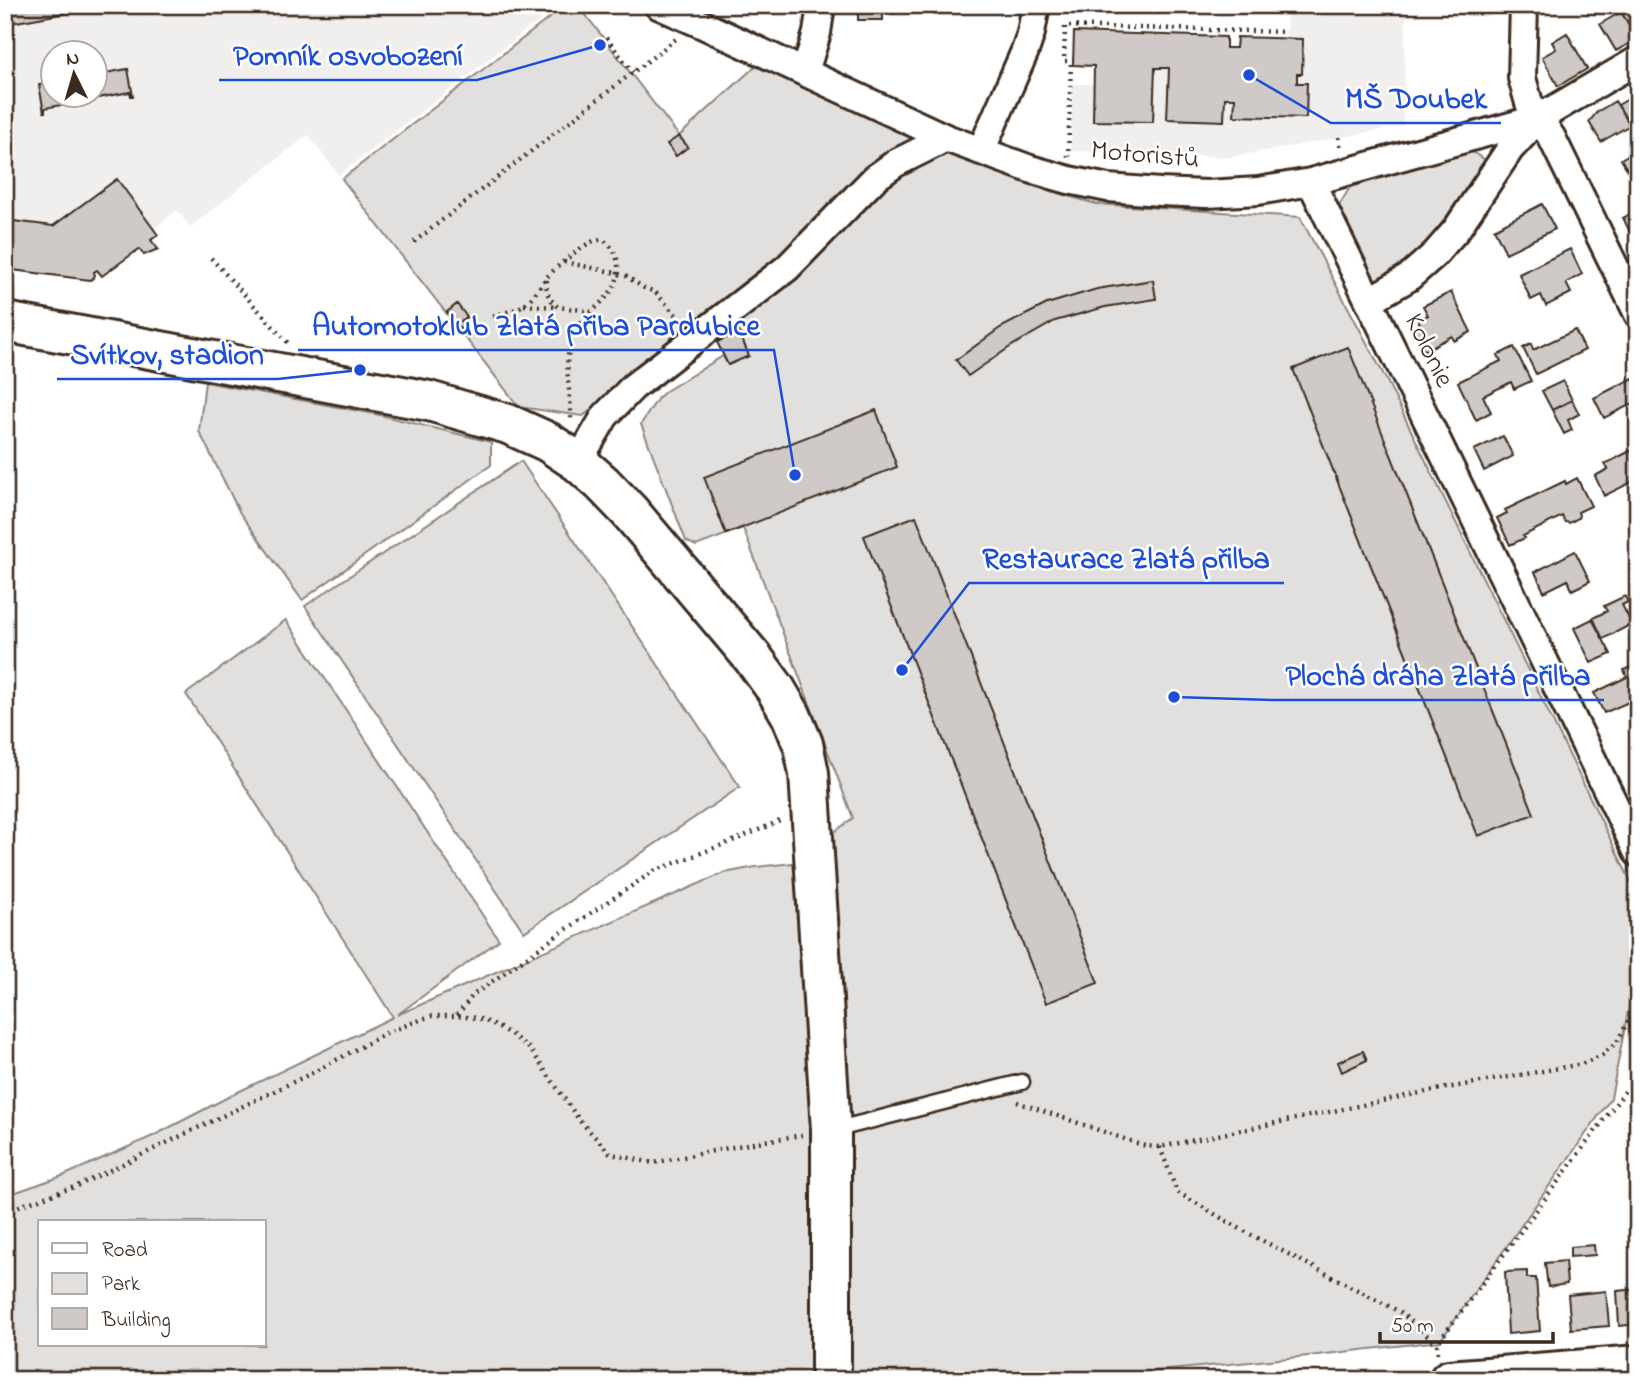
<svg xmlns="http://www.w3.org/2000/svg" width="1643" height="1385" viewBox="0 0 1643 1385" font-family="'Indie Flower',sans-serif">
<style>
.built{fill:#f1efee;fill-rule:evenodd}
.green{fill:#e2e0de;stroke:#8e857e;stroke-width:2;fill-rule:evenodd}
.building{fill:#cfcac7;stroke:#3b2a1e;stroke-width:2}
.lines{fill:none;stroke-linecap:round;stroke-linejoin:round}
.lane-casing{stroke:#3b2a1e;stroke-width:19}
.street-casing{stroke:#3b2a1e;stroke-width:32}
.secondary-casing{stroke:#3b2a1e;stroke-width:44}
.primary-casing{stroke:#3b2a1e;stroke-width:44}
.path{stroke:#3b2a1e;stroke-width:4.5;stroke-dasharray:2 5;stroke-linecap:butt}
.lane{stroke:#fff;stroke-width:14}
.street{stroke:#fff;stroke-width:26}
.secondary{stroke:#fff;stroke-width:38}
.primary{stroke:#fff;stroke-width:38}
.labels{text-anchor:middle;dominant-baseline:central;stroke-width:5;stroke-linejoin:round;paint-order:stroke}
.street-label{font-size:28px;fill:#3b2a1e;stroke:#fff}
.leader{fill:none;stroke:#1d4ed8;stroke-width:2.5}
.callout-dot{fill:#1d4ed8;stroke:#fff;stroke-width:2.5}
.callout-label{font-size:30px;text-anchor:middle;font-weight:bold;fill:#1d4ed8;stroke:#fff;stroke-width:5;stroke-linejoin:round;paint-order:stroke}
</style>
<rect width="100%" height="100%" fill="#fff"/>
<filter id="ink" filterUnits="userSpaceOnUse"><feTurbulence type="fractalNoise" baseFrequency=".0143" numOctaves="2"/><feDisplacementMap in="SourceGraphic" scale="14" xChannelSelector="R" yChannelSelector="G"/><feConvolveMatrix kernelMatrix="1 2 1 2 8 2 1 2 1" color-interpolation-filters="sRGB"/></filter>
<g filter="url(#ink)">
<path class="built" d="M5,5h554l-220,170 -31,-40 -118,92 -13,-17 -23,19 4,6 -7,5 7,9 -14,6 -5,-6 -37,27 -5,-6 -3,2 1,3 -3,4 -2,1 -85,-11zM52,52h42v42h-42z
M1287,5h119l-3,121 -172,31 -160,-6 1,-67h22v-18l-21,-1 1,-33 152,5v11h10l1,-11 49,2z"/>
<path class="green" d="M566,5h12l101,131 81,-74 185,85 91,40 60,17 204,13 84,158 254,521v64l-27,138 -171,243 -141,16 -231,23h-1063v-184l60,-21 88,-39 85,-44 155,-75 -207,-323 100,-74 213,320 -102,75 327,-142 32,-6 37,-4 60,-45 -110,-290 -47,18 -10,-5 -45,-117 17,-26 8,-7 57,-35 5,9 21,-9 -15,-35 45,-55 -196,150 -64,-9 -177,-228zM40,1222h224v123h-224z
M1470,151l16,9 -52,74 -23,23 -33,23 -7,-3 -34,-68 13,-22z
M205,382l175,33 111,27v23l-189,135 -62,-87 -41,-82z
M521,461l219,326 -216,145 -219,-326z"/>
<path class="building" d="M5,5h83l1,4 -84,15z
M858,5h25v15h-25z
M1632,5h6v34l-17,-27z
M1621,12l17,27 -22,12 -16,-27z
M1074,32l152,5v11h10l1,-11 66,2 -1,35h-5v9h10l-1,35 -72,-2 1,-18h-10l-1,23 -57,-2 2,-51h-14l-2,54 -60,-1 1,-55 -21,-1z
M1567,33l20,36 -29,17 -16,-29 14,-8 -4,-7z
M128,69l5,27h-2l-1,-4 -85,16v4h-1l-5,-27 13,-2v11h42v-19z
M1630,98l8,13v16l-5,3 -15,-25z
M1615,101l15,24 -29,17 -12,-20 8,-10z
M679,136l9,11 -12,9 -9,-12z
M1638,149v21l-8,4 -9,-15z
M117,179l41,56 -7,5 7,9 -14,6 -5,-6 -37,27 -5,-6 -3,2 1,3 -3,4 -2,1 -85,-11v-49l48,6z
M1542,204l13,25 -49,24 -12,-24z
M1638,210v26l-5,2 -10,-20z
M1570,249l12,25 -16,9 5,10 -25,13 -5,-11 -10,5 -12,-26z
M1153,280l3,19 -51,8 -50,14 -45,26 -42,29 -12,-16 44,-32 47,-24 50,-15z
M1451,292l20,40 -17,9 -2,-5 -28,15 -11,-24 7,-3 -2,-4 10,-5 -5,-9z
M457,304l10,13 -6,4 11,14 -4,4 -21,-27z
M1575,330l10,20 -49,24 -13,-26 8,-4 2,6z
M739,332l10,24 -21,9 -11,-23z
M1348,347l186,467 -56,22 -185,-467z
M1514,347l17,34 -17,8 -3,-7 -28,14 8,16 -15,8 -18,-38 43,-21 -3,-6z
M1633,378l5,9v14l-34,17 -10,-20z
M1563,381l9,19 -20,10 -10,-19z
M1572,400l7,14 -11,6 4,10 -8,4 -12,-24z
M876,410l21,57 -171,67 -22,-57z
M1503,436l10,20 -29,15 -10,-21z
M1638,447v32l-34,17 -9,-20 13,-7 -3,-5z
M1577,478l14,28 -13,6 1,3 -1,3 -9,5 -4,-1 -3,-6 -39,20 2,2 -15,7 -13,-27 10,-5 -2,-3 60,-29 1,3z
M916,516l182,467 -52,20 -182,-467z
M1575,551l15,30 -18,9 -4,-10 -24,12 -9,-20z
M1625,596l3,6 -6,3 10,19 -29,15 -10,-21 14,-7 -3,-5z
M1592,619l19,35 -20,9 -17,-35z
M1638,663v46l-5,-9 -29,13 -10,-20 33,-16 -3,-7z
M1363,1051l4,9 -25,12 -4,-10z
M1594,1245l1,10 -25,2v-10z
M1565,1261l2,23 -19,3 -3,-24z
M1527,1271v7h9l4,53 -32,3 -3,-62z
M1638,1289v35l-19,2 -2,-35z
M1606,1291l3,35 -38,3 -3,-34z"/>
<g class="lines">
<defs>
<path id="lane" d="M834,1130l188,-48"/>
<path id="street" d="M658,5l41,18 247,115 84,31 39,11 39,8 52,4 47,2 51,-3 53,-9 228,-64 99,-58
M1524,5l-2,73 7,25 23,35 86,176
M805,72l12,-39 4,-28
M981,151l44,-100 6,-18 5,-28
M1311,182l327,671
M1369,301l39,-23 27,-24 21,-24 54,-81 28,-30
M578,462l27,-46 28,-29 154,-119 88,-90 21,-15 50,-25"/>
<path id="secondary" d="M5,322l424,79 79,23 40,18 30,20 24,21 28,29 123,146 22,30 16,27 12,29 6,29 22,357v250"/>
<path id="primary" d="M1449,1380l189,-15"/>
</defs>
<use href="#lane" class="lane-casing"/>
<use href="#street" class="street-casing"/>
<use href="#secondary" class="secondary-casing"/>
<use href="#primary" class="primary-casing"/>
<path class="path" d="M606,38l27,34
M1074,61h-10l1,-35 221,6
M1339,137l2,13
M1068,157l3,-96
M414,242l262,-203
M211,258l77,85
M564,262l48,10 14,4 18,12 11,4 24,26
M547,280c-2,12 2,19 11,27l33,4
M524,305l33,2
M493,316c9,-3 22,-5 30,-11 10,-6 17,-19 24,-28 9,-10 39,-36 51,-37 5,-1 6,0 10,4 8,7 11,18 10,29 -2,25 -32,38 -43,59 -15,30 -3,59 -4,89
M457,1015l16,-20 85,-60 96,-64 81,-31 47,-20
M1017,1102l128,44 15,1 270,-56 152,-27 20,-9 15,-13 21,-40
M1160,1147l17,45 65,38 158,82 37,32
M5,1211l72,-25 237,-114 74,-40 43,-16h25l21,2 16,6 19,11 18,14 50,72 31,33 42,9 105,-21 44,-7
M1438,1353l-1,-9 201,-270"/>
<use href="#lane" class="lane"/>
<use href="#street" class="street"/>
<use href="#secondary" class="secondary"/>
<use href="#primary" class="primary"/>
</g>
</g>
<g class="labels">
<g class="street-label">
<text transform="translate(1145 156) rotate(5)">Motoristů</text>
<text transform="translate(1428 351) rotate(64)">Kolonie</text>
</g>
</g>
<path class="leader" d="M600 45L477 80H219M1249 75L1331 123H1501M795 475L774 350H298M360 370L278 379H57M902 670L969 583H1284M1174 697L1272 700H1604"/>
<g class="callout-dot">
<circle cx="600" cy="45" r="7"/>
<circle cx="1249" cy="75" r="7"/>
<circle cx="795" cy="475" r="7"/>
<circle cx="360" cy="370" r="7"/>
<circle cx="902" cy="670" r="7"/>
<circle cx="1174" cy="697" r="7"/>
</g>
<g class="callout-label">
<text x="348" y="65">Pomník osvobození</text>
<text x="1416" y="108">MŠ Doubek</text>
<text x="536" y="335">Automotoklub Zlatá přiba Pardubice</text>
<text x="167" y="364">Svítkov, stadion</text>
<text x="1126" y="568">Restaurace Zlatá přilba</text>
<text x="1438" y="685">Plochá dráha Zlatá přilba</text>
</g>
<rect width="1643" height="1385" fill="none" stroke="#fff" stroke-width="28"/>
<rect x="14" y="14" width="1615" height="1357" fill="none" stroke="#3b2a1e" stroke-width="2.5" filter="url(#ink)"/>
<rect x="38" y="1220" width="228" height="126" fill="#ffffff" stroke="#b1aaa5" stroke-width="2"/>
<rect x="52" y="1243" width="35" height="10" fill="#ffffff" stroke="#b1aaa5" stroke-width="2"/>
<text x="102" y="1256" font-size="21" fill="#3b2a1e">Road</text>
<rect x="52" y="1273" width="35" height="21" fill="#e2e0de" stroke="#b1aaa5" stroke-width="2"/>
<text x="102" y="1290" font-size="21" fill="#3b2a1e">Park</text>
<rect x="52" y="1308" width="35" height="21" fill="#cfcac7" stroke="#b1aaa5" stroke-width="2"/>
<text x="102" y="1326" font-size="21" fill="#3b2a1e">Building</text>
<g transform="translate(74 74) rotate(355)"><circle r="33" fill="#ffffff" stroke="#b1aaa5" stroke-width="2"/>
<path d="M0-5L12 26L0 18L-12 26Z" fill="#3b2a1e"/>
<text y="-10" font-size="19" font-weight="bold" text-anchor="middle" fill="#3b2a1e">N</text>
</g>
<path d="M1380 1332v10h173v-10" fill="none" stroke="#3b2a1e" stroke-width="3.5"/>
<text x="1391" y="1332" font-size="21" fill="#3b2a1e" stroke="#ffffff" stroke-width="5" paint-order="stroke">50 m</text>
</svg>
